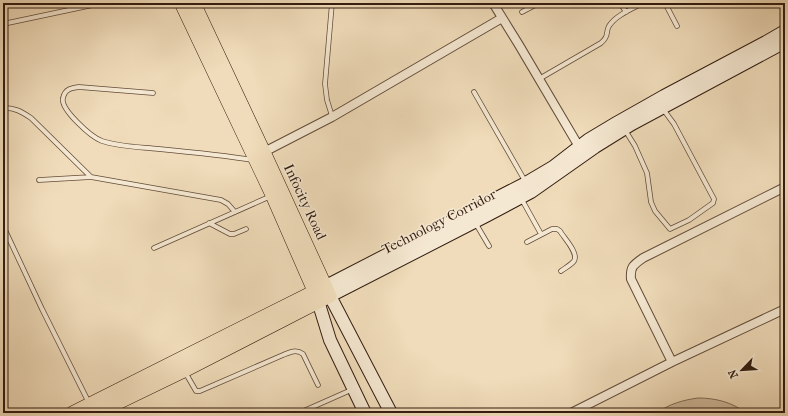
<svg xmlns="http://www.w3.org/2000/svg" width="788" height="416" viewBox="0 0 788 416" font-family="'IM FELL French Canon',serif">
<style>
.green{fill:#d0bb9d;stroke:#816c56}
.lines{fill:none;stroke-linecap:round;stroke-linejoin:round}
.lane-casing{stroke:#624c3a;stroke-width:5.5}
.street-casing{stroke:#624c3a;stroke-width:10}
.secondary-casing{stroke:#321c0f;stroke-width:14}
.primary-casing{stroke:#321c0f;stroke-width:14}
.lane{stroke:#f5e8d2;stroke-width:4}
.street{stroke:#f5e8d2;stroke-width:8}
.secondary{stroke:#f5e8d2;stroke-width:12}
.primary{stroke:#f0dcba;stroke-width:13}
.labels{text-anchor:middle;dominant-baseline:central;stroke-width:3;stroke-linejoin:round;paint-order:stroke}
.street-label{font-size:14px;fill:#321c0f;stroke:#f5e8d2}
</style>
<rect width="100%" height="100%" fill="#f0dcba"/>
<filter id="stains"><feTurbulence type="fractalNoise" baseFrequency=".005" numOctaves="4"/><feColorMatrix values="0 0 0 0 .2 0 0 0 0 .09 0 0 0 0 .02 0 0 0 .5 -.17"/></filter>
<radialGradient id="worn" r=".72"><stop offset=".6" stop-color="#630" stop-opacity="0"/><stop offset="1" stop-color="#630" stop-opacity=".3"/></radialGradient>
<path class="green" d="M698,398c17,0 34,4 48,15h-89c12,-9 26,-13 41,-15z"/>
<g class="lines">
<defs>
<path id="lane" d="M332,3l-7,81 2,16 5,16
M620,3l6,9
M665,3l12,23
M522,12l17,-9
M3,24l99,-21
M539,79l62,-36c9,-8 4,-10 8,-17 7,-11 23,-17 34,-23
M474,92l51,89
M153,93l-74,-6c-8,1 -14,2 -16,11 -3,11 28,39 39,43 18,6 38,6 57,8 31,3 62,6 94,11
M3,108c11,-1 19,4 28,10l60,59 130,23 7,4 7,8
M625,130l10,16 12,27 4,29 4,9 15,18 19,-9 24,-17 1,-4 -40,-75 -11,-15
M39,180l52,-3
M521,198l20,36
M209,223l21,11h4l12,-5
M476,224l13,22
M5,230l37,79 47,94
M527,242l25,-13h5l3,2c4,7 19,22 14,30 -3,4 -9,7 -13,10
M154,248l117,-52
M185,372l11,19h4l83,-36c7,-3 13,-6 20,-1l15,31
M299,413l52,-23"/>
<path id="street" d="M493,3l26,42 62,105
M264,152l68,-35 170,-99
M672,362l-41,-83c-1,-12 2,-14 12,-21l142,-71
M571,413l101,-51 113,-53"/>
<path id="secondary" d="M326,286l200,-103 27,-16 35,-27 30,-18 46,-26 102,-54 19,-11
M318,301l12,39 35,73
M391,413l-61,-117 156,-80 45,-24 64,-45 37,-23 153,-82"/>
<path id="primary" d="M181,3l91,192 42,96 4,10
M72,413l249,-125
M97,413l87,-42 146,-75 -66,-144 -70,-149"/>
</defs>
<use href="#lane" class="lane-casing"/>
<use href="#street" class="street-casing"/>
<use href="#secondary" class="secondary-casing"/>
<use href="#primary" class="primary-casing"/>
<use href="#lane" class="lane"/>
<use href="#street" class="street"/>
<use href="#secondary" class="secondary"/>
<use href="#primary" class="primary"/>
</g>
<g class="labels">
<g class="street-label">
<text transform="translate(305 202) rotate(65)">Infocity Road</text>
<text transform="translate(439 222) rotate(-27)">Technology Corridor</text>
</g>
</g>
<rect width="788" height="416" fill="none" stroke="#f0dcba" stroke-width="16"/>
<rect x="4" y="4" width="780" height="408" fill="none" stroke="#321c0f" stroke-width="2"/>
<rect x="8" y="8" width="772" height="400" fill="none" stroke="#321c0f"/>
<g transform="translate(742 370) rotate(245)" stroke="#f5e8d2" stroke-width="3" paint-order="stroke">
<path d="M0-3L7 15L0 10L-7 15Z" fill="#321c0f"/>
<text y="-6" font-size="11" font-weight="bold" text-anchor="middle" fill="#321c0f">N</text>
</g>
<rect width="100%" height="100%" filter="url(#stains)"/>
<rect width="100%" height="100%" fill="url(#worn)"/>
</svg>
